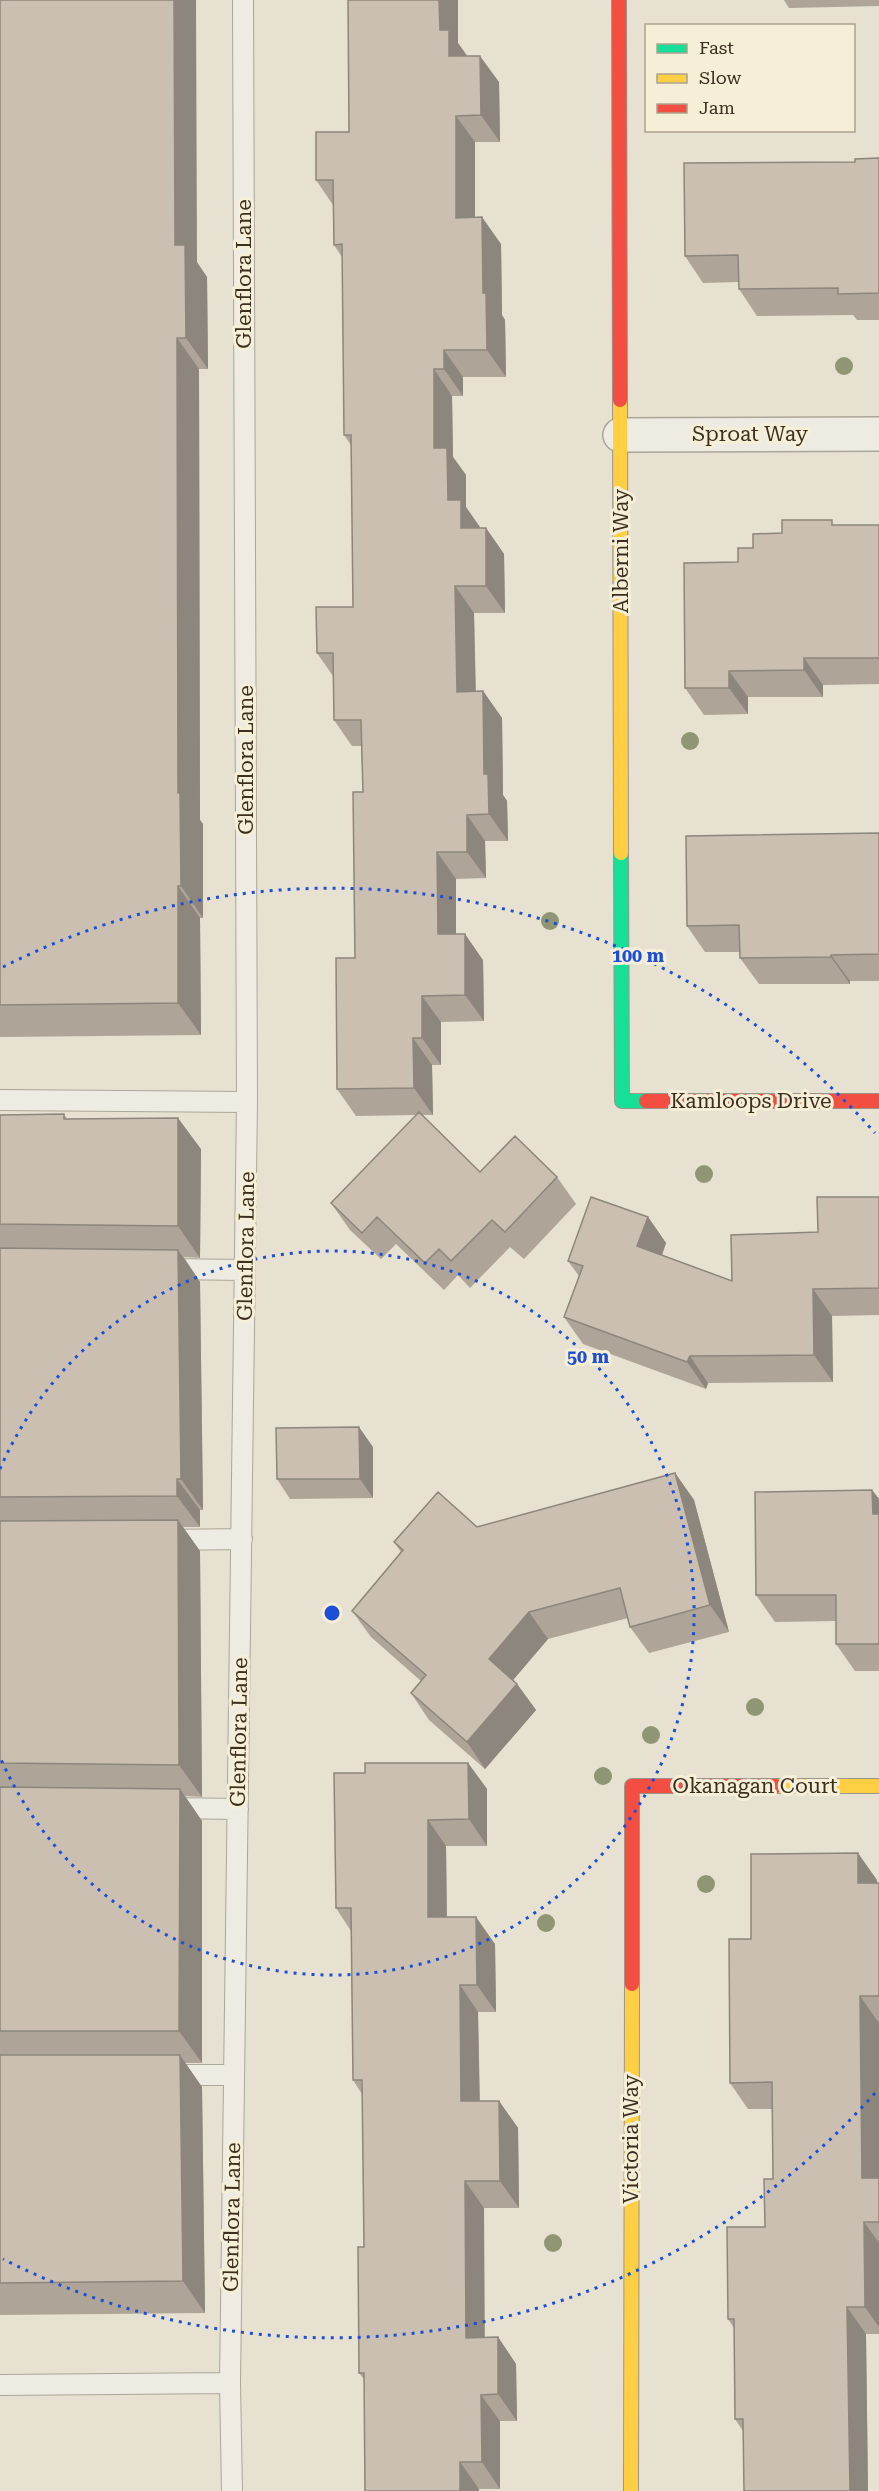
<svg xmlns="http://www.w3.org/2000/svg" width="879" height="2491" viewBox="0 0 879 2491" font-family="'Roboto Serif',serif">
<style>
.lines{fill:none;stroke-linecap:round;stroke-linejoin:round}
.lane-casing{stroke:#aca699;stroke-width:22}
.street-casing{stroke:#aca699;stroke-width:36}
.fast-casing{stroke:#9c9589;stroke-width:16}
.slow-casing{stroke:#9c9589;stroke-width:16}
.jam-casing{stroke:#9c9589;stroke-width:16}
.lane{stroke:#eeebe3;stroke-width:20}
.street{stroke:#eeebe3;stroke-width:33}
.fast{stroke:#16e098;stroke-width:14}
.slow{stroke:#ffcf43;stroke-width:14}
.jam{stroke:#f24e42;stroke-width:14}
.tree{fill:#909673}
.wall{fill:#aea498}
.shaded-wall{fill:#8d867c}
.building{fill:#cabfb1;stroke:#8d867c;stroke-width:1.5}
.ring{fill:none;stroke:#1d4ed8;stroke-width:3;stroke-dasharray:3 6}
.labels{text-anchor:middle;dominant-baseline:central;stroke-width:6;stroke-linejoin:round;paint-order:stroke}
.street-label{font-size:21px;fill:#3c2f20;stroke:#f6efd8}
.centre{fill:#1d4ed8;stroke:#f6efd8;stroke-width:3}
.ring-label{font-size:18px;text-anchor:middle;font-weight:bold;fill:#1d4ed8;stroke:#f6efd8;stroke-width:6;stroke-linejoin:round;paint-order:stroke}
</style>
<rect width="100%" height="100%" fill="#e6e1d1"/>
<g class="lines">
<defs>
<path id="lane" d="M0,1100l247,2
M167,1269l78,1
M166,1540l76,-1
M169,1808l69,1
M168,2075h66
M0,2385l230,-2
M232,2491l-2,-108 17,-1281 -4,-1102"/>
<path id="street" d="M620,435l259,-1"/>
<path id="fast" d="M621,853l1,248h24"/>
<path id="slow" d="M620,400l1,453
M776,1786h103
M631,2491l1,-507"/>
<path id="jam" d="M619,0l1,400
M646,1101h233
M632,1984v-198h144"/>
</defs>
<use href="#lane" class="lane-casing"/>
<use href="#street" class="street-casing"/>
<use href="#fast" class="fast-casing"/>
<use href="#slow" class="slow-casing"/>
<use href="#jam" class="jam-casing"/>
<use href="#lane" class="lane"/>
<use href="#street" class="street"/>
<use href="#fast" class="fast"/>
<use href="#slow" class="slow"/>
<use href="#jam" class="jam"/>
</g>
<g class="tree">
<circle cx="844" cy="366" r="9"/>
<circle cx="690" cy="741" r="9"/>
<circle cx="550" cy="921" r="9"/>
<circle cx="704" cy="1174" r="9"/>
<circle cx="755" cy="1707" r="9"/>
<circle cx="651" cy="1735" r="9"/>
<circle cx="603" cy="1776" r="9"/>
<circle cx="706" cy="1884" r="9"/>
<circle cx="546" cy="1923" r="9"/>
<circle cx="553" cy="2243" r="9"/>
</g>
<path class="wall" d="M0,0l207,277 1,92h-9l1,451 3,4v94h-3l1,117 -201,2z
M784,0h95v6l-90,2z
M458,43l9,13 32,26 1,60h-25v76l26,26 1,71 3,5 1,57h-43v19h-11l1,61 13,18v32l14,21h6l18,26 1,59h-31l2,78h7l19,27 1,77 4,6 1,40h-23l1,37 -30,1v55l27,26 1,61 -43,1v43h-9l1,50h-12l59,57 77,5 19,27 -52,55 -14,-12 -40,41 -12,-13 -14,15 -48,-46 -15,15 -31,-29 -19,-27 85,-88 -60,1 -19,-27 18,-131 8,-166 -2,-46h-9l-18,-26 -1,-44 -16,-23 36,-46 -2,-162 -7,-10 -2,-178 -8,-12 -1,-40 -17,-25 33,-48z
M879,158v162h-22l-4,-5 -96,1 -18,-27v-7l-36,1 -18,-27 170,-94z
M836,525h43v159l-56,1v12h-75v17l-44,1 -19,-27 53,-126 15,-14z
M879,833v148h-29v3h-91l-19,-26v-6h-35l-18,-26z
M64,1114l3,5 134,30 -1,109 -16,-1 16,25 3,228h-3v17h-17l17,24 2,246 -17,-1 17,25v242h-17l17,24 3,226 -205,2v-1200z
M879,1197v118l-47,1 1,66 -125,1 -2,6 -123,-45 -19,-27 15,-41 -11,-15 80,-44 18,26 -4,13 70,25z
M373,1447v51l-83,1 -13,-20z
M675,1473l19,27 35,132 -80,21 -19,-26 -2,-9 -80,21 -35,41 4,4 19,26 -51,59 -56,-49 -18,-27 10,-12 -50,-44 -19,-26 49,-59 -7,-10 83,-15z
M872,1490l7,9v172h-24l-19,-27v-23l-61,1 -19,-27z
M468,1763l19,26v57h-41l1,71 48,27 1,68h-18l2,89h19l19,27 1,80h-35v130l14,-1 18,27 1,57h-17v68h-21l-115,-110 -5,-6 5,-126 -2,-153 -9,-14 -2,-149 -15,-23 29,-135z
M877,1880v3h2v451h-13l2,157h-124l-1,-60 -8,-12 -1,-91 -6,-9 37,-92 8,-48 -1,-70h-24l-18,-26 21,-144z"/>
<path class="shaded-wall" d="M174,0h22l1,262 10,15 1,92 -22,-31 -11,-93z
M439,0h19v43l10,14 -19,-1 -9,-26z
M480,56l19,26 1,60 -19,-27z
M456,116l19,26v103l-19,-27z
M482,217l19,27 1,71 3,5 1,57 -19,-27 -4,-57z
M177,338l22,31 1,451 3,4v94l-22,-32 -3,-93z
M444,350l19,27v19l-19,-27z
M434,369l18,27 1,61 13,18v32l14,20v27l-19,-26 -13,-28 -14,-52z
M486,528l18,26 1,59 -19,-27z
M455,586l19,27 2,105 -19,-26z
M804,658l19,27v12l-19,-27z
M729,671l19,26v17l-19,-26z
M483,691l19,27 1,77 4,6 1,40 -19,-27 -5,-40z
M467,815l18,26 1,37 -19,-26z
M437,852l19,27v82l-18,-27z
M178,886l22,32 1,117 -23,-32z
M465,934l18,26 1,61 -19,-26z
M831,955l19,26v3l-19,-27z
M422,996l19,26v43l-19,-27z
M413,1038l19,27 1,50 -19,-27z
M178,1118l23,31 -1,109 -22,-32z
M648,1217l18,26 -11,30 -18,-27z
M178,1250l22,32 3,228 -22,-31z
M813,1289l19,27 1,66 -19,-27z
M690,1356l18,27 -2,6 -19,-27z
M359,1427l14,20v51l-13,-19z
M675,1473l19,27 35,132 -19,-27z
M177,1479l23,31v17l-23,-31z
M872,1490l7,9v24l-6,-9z
M178,1520l22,31 2,246 -23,-32z
M529,1612l19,27 -40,47 -19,-27z
M517,1684l19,26 -51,59 -18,-27z
M468,1763l19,26v57l-18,-27z
M180,1789l22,32v242l-23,-32z
M428,1820l18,26 1,98 -19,-27z
M858,1853l19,27v30l-19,-27z
M476,1917l19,27 1,68 -19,-27z
M460,1985l18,27 2,116 -19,-27z
M860,1996l19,27v179l-17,-24z
M180,2055l22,32 3,226 -22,-32z
M499,2101l19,27 1,80 -19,-27z
M465,2181l19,27 1,157 -19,-27z
M864,2222l15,21v84l-14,-20z
M847,2307l19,27 2,157h-18z
M498,2337l18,27 1,57 -19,-27z
M481,2395l19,26v68l-18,-27z
M460,2462l19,27v2h-19z"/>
<path class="building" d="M0,0h174l1,245h10l1,93h-9l1,455h2l1,93h-3v117l-178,2z
M348,0h91l1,30h9v26h31l1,59 -25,1v102l26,-1 1,76h3l1,57h-43v19h-10v79h13l1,52h13v28h25v58h-31l2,106 26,-1 1,83h4l1,40 -22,1v37h-30l1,82h27v61l-43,1v42h-9l1,50 -77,1 -1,-131h19l-2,-166h10l-2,-72h-27l-1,-67h-16l-1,-46h37l-2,-172h-7l-2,-191 -8,1 -1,-65h-17v-48h33z
M879,158v135l-41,1v-6l-99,1 -1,-34 -53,1 -1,-93 171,-1v-3z
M782,520h50v5h47v133h-75v12l-75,1v17h-44l-1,-125 54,-1v-14h15v-14l29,-1z
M879,833v121l-48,1v2l-91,1 -1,-33 -52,1 -1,-90z
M419,1112l61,60 35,-36 42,41 -52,55 -13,-12 -41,41 -12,-12 -14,14 -48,-46 -15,16 -31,-30z
M64,1114v5l114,-1v108l-178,-2v-109z
M591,1197l57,20 -11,29 95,35 -1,-46 87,-3 -1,-35h62v91l-66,1 1,66 -124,1 -3,6 -123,-45 19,-51 -15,-5z
M0,1248l178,2 3,229h-4v17l-177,1z
M359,1427l1,52h-83l-1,-51z
M675,1473l35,132 -80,22 -10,-39 -91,24 -40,47 28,25 -50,58 -56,-49 15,-18 -74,-64 51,-61 -9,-8 44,-50 39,35z
M872,1490l1,24h6v130h-43v-49h-80l-1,-103z
M178,1520l1,245 -179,-2v-242z
M365,1763h103l1,56 -41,1v97h48l1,68h-17l1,116h38l1,80h-35l1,157 32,-1v57l-17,1 1,67h-22v29h-95l-1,-118h-5l-1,-126h6l-2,-167h-9l-2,-172h-15l-2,-135h31z
M0,1787l180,2 -1,242h-179z
M858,1853v30h21v113h-19l2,182h17v44h-15l1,85h-18l3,184h-106l-1,-72h-8l-1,-100h-6l-1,-92h38l-1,-48h9l-1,-97 -42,1 -1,-144h22v-85z
M0,2055h180l3,226 -183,2z"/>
<g class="ring">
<path d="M0 1469A362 362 0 1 1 0 1757"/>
<path d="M875 2093A725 725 0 0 1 3 2259M3 967A725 725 0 0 1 875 1133"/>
</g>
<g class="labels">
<g class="street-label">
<text transform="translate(244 274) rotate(-90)">Glenflora Lane</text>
<text x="750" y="434">Sproat Way</text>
<text transform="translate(621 551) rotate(-90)">Alberni Way</text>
<text transform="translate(246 760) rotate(-90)">Glenflora Lane</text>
<text x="751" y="1101">Kamloops Drive</text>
<text transform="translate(246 1246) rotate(-89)">Glenflora Lane</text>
<text transform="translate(239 1732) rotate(-89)">Glenflora Lane</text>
<text x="755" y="1786">Okanagan Court</text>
<text transform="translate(631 2139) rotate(-90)">Victoria Way</text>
<text transform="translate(232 2217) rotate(-89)">Glenflora Lane</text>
</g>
</g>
<circle cx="332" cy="1613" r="9" class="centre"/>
<g class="ring-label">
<text x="638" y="962">100 m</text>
<text x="588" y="1363">50 m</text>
</g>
<rect x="645" y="24" width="210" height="108" fill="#f6efd8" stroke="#aca28e" stroke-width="1.5"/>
<rect x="657" y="44" width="30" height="9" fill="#16e098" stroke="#aca28e" stroke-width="1.5"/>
<text x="699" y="54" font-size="18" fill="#3c2f20">Fast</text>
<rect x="657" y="74" width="30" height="9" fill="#ffcf43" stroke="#aca28e" stroke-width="1.5"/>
<text x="699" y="84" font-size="18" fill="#3c2f20">Slow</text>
<rect x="657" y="104" width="30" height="9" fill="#f24e42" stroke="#aca28e" stroke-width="1.5"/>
<text x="699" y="114" font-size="18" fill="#3c2f20">Jam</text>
</svg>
